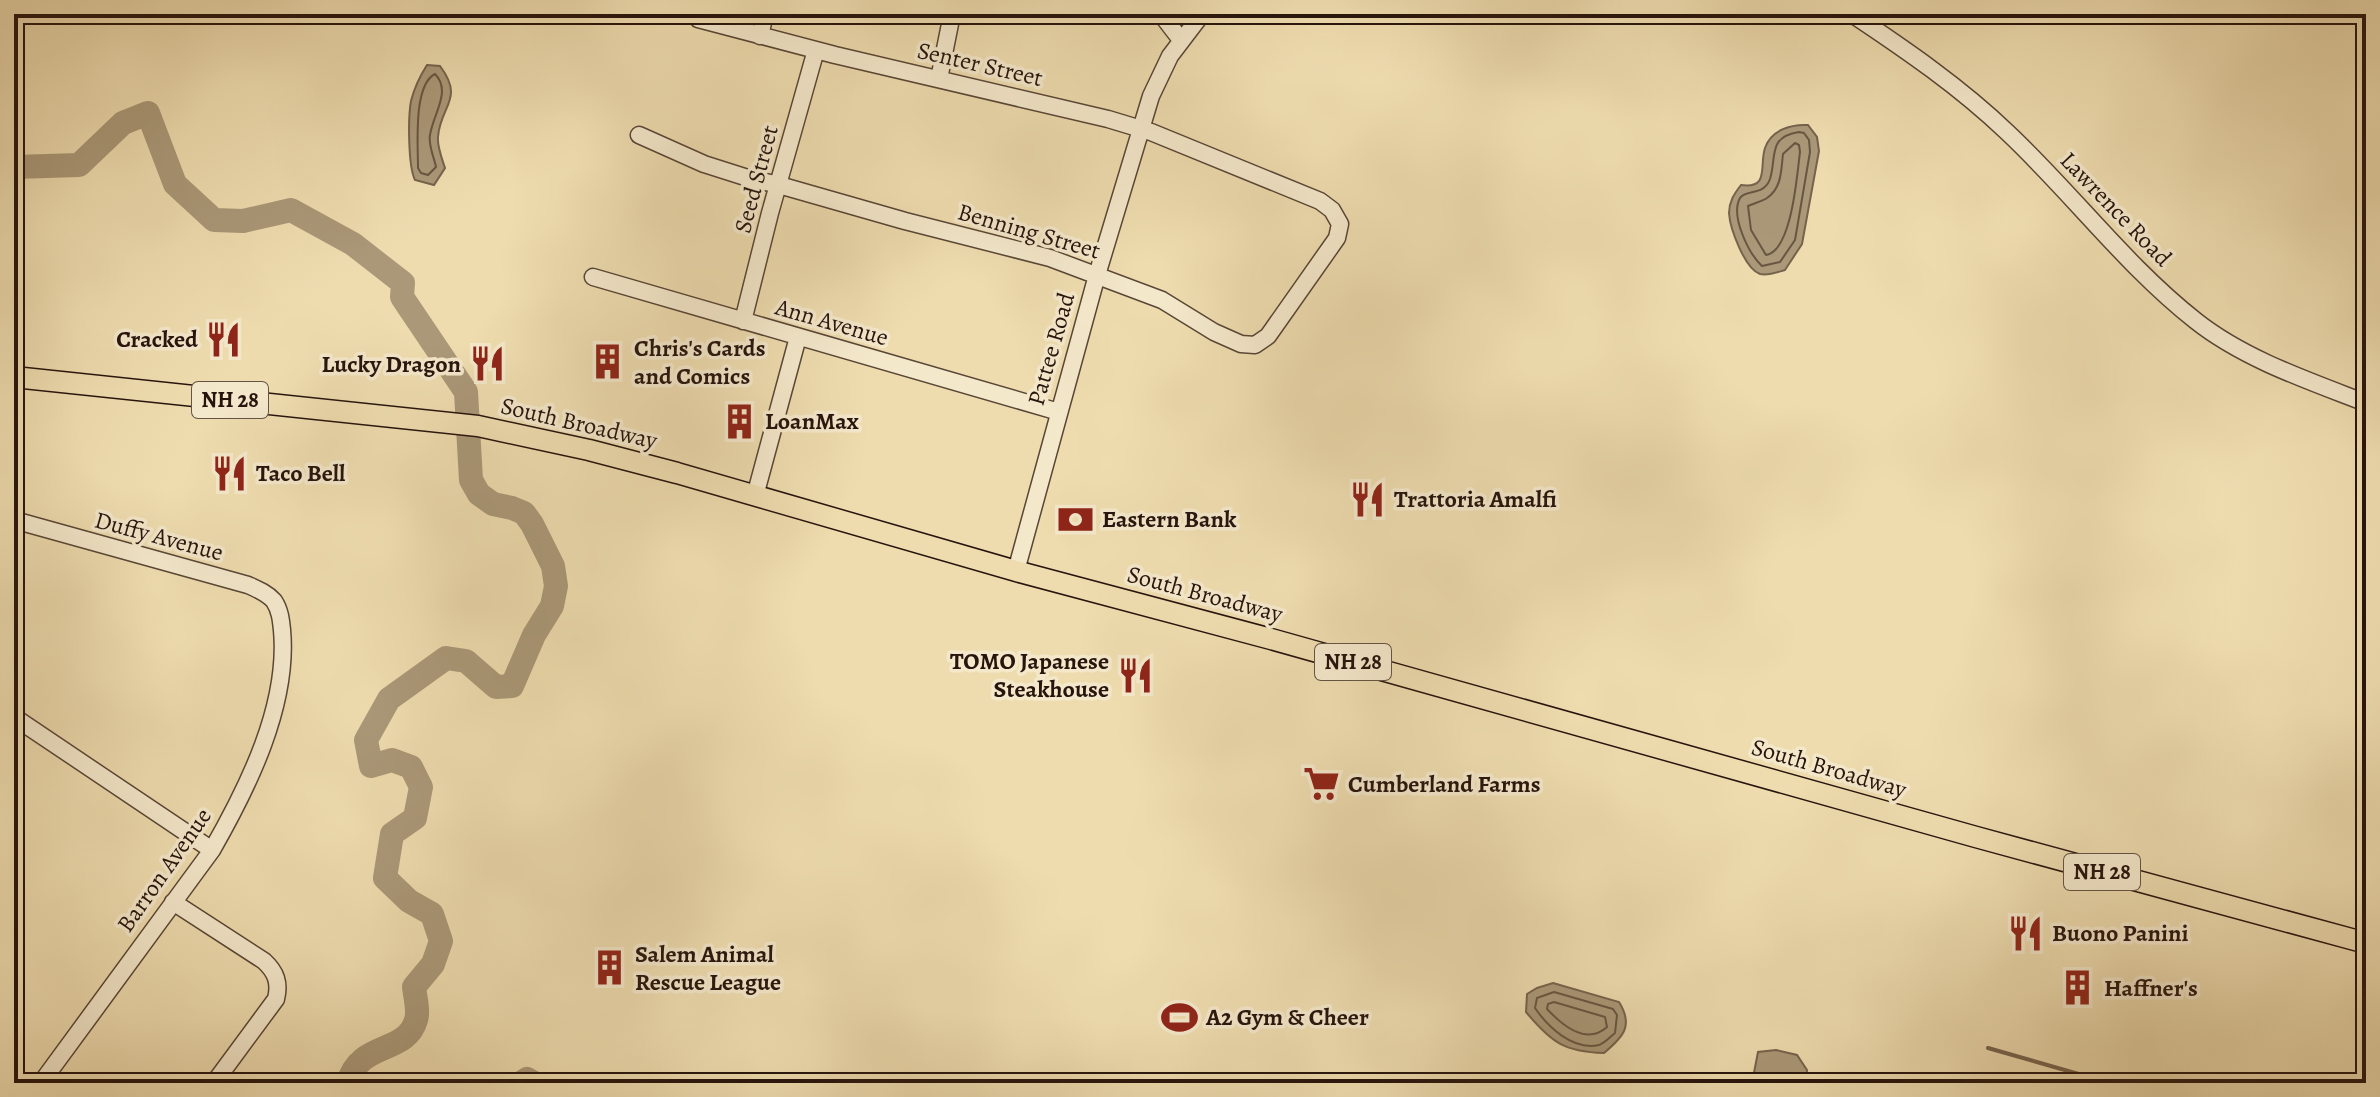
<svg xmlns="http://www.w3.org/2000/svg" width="2380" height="1097" viewBox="0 0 2380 1097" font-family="Alegreya,serif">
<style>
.water{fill:#aa9878;stroke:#76634d;stroke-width:2}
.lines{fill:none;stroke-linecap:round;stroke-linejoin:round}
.shore{stroke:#685642;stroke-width:2}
.stream{stroke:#76634d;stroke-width:4}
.river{stroke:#aa9878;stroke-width:24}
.minor-casing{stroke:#594636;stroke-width:19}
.major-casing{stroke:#27140d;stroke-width:23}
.minor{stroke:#f4e8cb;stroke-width:16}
.major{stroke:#eedcaf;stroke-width:20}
.labels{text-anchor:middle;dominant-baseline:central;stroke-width:7;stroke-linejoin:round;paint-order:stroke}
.shield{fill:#f4e8cb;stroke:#645446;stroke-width:2}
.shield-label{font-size:22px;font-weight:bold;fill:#27140d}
.street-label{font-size:24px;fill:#27140d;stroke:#f4e8cb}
.poi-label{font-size:24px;font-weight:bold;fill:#27140d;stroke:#f4e8cb;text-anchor:start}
</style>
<rect width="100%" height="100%" fill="#eedcaf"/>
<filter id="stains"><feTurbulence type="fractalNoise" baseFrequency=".0025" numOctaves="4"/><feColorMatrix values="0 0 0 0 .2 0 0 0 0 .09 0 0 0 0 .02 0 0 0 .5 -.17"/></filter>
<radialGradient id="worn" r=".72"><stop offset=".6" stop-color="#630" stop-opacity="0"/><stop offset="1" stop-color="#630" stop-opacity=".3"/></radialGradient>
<path class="water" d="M427,65l13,1c25,33 0,40 -2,71 -1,9 4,22 7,31l-11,17 -19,-5c-7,-14 -7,-63 -4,-79 3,-12 9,-25 16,-36z
M1808,125l9,12 2,14 -17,93 -17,26c-7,2 -17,6 -25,4 -15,-5 -30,-45 -31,-61 0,-11 5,-19 12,-28 29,4 18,-19 24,-37 6,-18 26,-24 43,-23z
M1553,983l66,19c15,24 4,35 -15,51 -40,-1 -53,-11 -78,-41l1,-18 10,-6z
M1776,1050l21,5 10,15 -1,13h-54l6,-31z"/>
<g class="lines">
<path class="shore" d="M435,74c17,17 -2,40 -5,61 -2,10 4,22 6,32l-8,8 -7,-2 -3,-5c0,-23 -5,-83 17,-94z
M1799,132l5,1 5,7 1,12 -15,88 -15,22 -18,4c-13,-12 -32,-50 -22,-68 6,-9 24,-2 30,-19 7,-22 -3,-42 29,-47z
M1795,143l4,2 1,7c-3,22 -8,99 -34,103l-15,-25 -3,-24c6,-3 13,-4 19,-8 15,-10 14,-28 16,-44z
M1554,992l59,17 4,6 -2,18c-5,4 -10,10 -16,12 -26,6 -51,-18 -64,-37l2,-10z
M1554,1002l51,15 2,10c-21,19 -45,-2 -60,-18l1,-5z"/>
<path class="stream" d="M1988,1048l122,35"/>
<path class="river" d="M14,167l65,-2 44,-42 25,-10 27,71 39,36 29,1 48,-11 62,34 50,39 -1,14 64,95 5,88 8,14 14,10 19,4 12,5 8,11 21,42 3,20 -4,20 -18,29 -22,51 -16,1 -30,-26 -20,-3 -57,41 -23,41 5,26 21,-6 19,7 10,20 -6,31 -23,16 -7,44 24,23 23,13 9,27 -8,23 -19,23c1,9 5,24 2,33 -10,35 -56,20 -68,63
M521,1083l6,-4 7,4"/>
<defs>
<path id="minor" d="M1161,14l20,26
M1852,14c54,36 108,73 155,118 65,61 119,134 189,189 48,38 113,60 170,82
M760,36l5,-22
M939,79l13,-65
M639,135l65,29 44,14 31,7 126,36 145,37 112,42 52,32 27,12 14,1 13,-9 69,-98 3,-14 -8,-14 -12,-9 -169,-69 -43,-13 -273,-64 -137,-36
M593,277l466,135
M743,321l27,-108 46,-163
M755,496l43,-159
M14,520l234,65c9,4 19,8 26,16 6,9 7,19 8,29 7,75 -34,157 -70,220l-171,233
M1016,571l81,-296 54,-179 19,-40 32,-42
M14,717l198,133
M173,902l91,59c12,11 16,22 12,38l-62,84"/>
<path id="major" d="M14,377l464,49 111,24 88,23 339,98 255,68 705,198 390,106"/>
</defs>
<use href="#minor" class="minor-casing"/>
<use href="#major" class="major-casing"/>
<use href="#minor" class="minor"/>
<use href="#major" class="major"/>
</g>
<defs>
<symbol id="restaurant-bare" viewBox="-9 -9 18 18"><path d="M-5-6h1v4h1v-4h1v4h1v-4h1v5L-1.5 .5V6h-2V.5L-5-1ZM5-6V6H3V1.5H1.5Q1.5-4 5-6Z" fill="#8f2418" stroke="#f4e8cb" stroke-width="2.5" paint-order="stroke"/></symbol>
<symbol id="building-bare" viewBox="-9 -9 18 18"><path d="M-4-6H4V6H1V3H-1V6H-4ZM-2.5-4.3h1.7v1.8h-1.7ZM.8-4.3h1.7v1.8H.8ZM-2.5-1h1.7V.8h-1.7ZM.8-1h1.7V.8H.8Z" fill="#8f2418" stroke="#f4e8cb" stroke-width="2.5" paint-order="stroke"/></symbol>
<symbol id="bank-bare" viewBox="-9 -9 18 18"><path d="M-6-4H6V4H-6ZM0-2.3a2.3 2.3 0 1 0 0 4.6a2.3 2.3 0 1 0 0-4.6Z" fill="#8f2418" stroke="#f4e8cb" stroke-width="2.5" paint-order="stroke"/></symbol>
<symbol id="supermarket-bare" viewBox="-9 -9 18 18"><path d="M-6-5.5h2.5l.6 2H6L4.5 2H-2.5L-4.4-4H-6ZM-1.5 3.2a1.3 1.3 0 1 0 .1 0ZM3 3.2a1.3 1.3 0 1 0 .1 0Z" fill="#8f2418" stroke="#f4e8cb" stroke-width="2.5" paint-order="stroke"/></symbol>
<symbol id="stadium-bare" viewBox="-9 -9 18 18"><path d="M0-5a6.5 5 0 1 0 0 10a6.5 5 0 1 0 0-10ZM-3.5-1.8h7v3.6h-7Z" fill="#8f2418" stroke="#f4e8cb" stroke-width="2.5" paint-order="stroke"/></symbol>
</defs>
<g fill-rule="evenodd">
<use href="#restaurant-bare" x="198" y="314" width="51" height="51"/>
<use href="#building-bare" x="582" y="336" width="51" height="51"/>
<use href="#restaurant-bare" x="462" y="338" width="51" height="51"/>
<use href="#building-bare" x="714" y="396" width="51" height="51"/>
<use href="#restaurant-bare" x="204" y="448" width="51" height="51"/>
<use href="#restaurant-bare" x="1342" y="474" width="51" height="51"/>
<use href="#bank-bare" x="1050" y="494" width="51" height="51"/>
<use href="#restaurant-bare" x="1110" y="650" width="51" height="51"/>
<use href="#supermarket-bare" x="1296" y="758" width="51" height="51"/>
<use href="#restaurant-bare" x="2000" y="908" width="51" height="51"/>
<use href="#building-bare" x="584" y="942" width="51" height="51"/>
<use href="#building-bare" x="2052" y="962" width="51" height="51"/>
<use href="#stadium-bare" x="1154" y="992" width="51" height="51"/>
</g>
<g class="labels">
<g class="shield">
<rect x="192" y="382" width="76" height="36" rx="6"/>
<rect x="1315" y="644" width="76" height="36" rx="6"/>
<rect x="2064" y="854" width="76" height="36" rx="6"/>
</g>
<g class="shield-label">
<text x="230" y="400">NH 28</text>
<text x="1353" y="662">NH 28</text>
<text x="2102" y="872">NH 28</text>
</g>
<g class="street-label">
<text transform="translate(980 64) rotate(13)">Senter Street</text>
<text transform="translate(756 179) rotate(-75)">Seed Street</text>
<text transform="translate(2116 209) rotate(46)">Lawrence Road</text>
<text transform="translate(1029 231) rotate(16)">Benning Street</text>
<text transform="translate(832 322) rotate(16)">Ann Avenue</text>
<text transform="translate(1051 349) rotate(-74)">Pattee Road</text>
<text transform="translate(579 423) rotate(13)">South Broadway</text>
<text transform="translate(159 536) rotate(15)">Duffy Avenue</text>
<text transform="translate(1205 594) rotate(15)">South Broadway</text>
<text transform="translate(1829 768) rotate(16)">South Broadway</text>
<text transform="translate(164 870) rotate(-55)">Barron Avenue</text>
</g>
<g class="poi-label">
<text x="198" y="339" text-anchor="end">Cracked</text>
<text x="634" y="348">Chris's Cards<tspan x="634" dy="28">and Comics</tspan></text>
<text x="461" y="364" text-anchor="end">Lucky Dragon</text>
<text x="765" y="421">LoanMax</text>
<text x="256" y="473">Taco Bell</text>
<text x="1394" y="499">Trattoria Amalfi</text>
<text x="1102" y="519">Eastern Bank</text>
<text x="1109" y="661" text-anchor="end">TOMO Japanese<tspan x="1109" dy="28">Steakhouse</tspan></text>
<text x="1348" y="784">Cumberland Farms</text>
<text x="2052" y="933">Buono Panini</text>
<text x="635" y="954">Salem Animal<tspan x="635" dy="28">Rescue League</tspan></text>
<text x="2104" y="988">Haffner's</text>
<text x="1206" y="1017">A2 Gym &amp; Cheer</text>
</g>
</g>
<rect width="2380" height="1097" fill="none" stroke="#eedcaf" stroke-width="48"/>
<rect x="16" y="16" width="2348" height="1065" fill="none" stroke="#27140d" stroke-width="4"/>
<rect x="24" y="24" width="2332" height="1049" fill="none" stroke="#27140d" stroke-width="2"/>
<rect width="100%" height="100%" filter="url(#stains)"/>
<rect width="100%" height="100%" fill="url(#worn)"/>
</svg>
